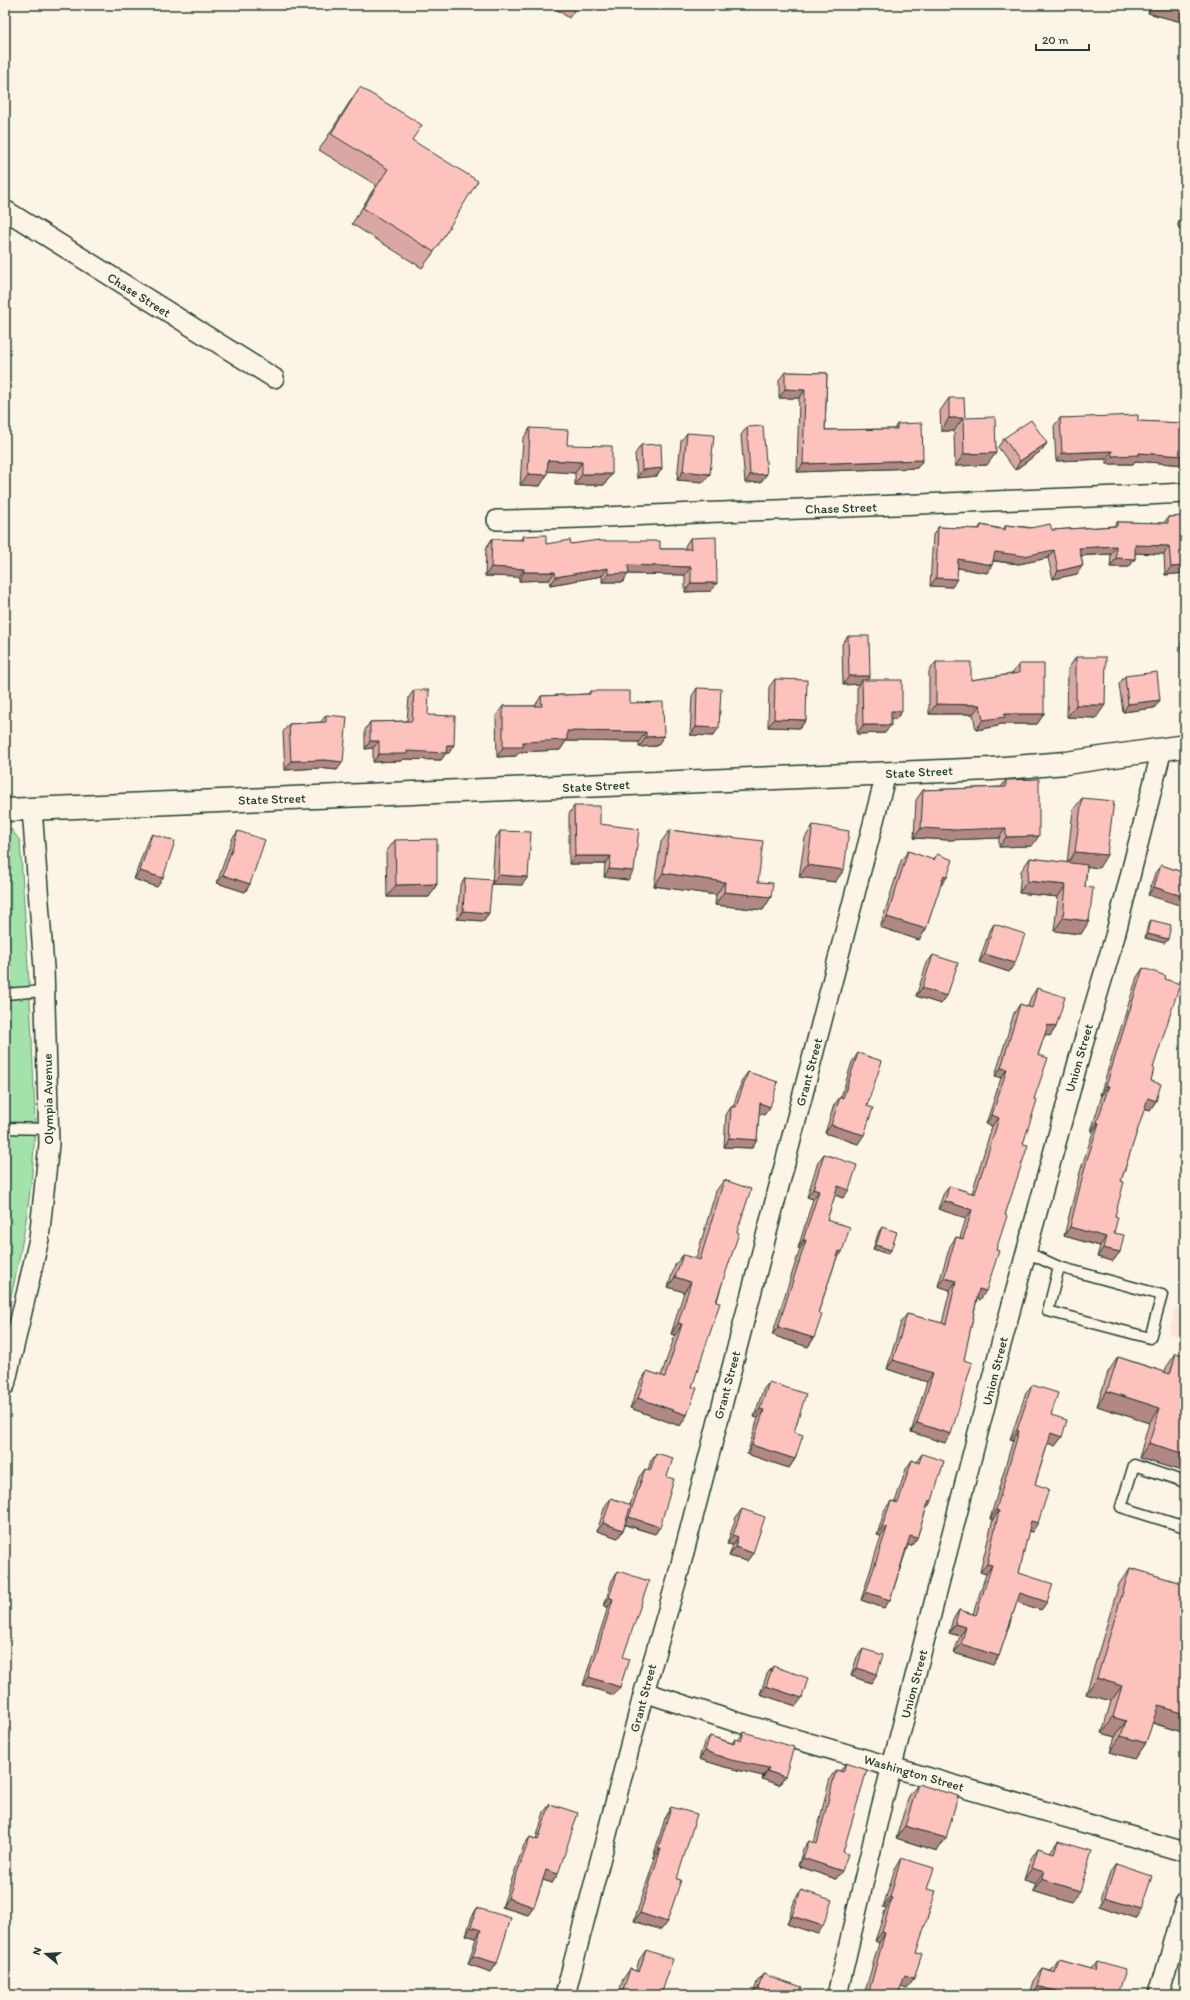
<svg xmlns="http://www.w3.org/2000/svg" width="1190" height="2000" viewBox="0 0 1190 2000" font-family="Itim,sans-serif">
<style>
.built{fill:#fde6d9}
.green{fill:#a3e2aa;stroke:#61906f}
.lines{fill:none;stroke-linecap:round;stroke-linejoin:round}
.lane-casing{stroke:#1f3d34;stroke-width:13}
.street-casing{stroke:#1f3d34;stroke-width:22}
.secondary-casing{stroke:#1f3d34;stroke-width:25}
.lane{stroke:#fcf5e5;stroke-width:10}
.street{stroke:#fcf5e5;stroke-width:19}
.secondary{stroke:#fcf5e5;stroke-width:22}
.wall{fill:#daa7a3;stroke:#1f3d34}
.shaded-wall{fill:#b28884;stroke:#1f3d34}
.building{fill:#fec2bd;stroke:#1f3d34}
.labels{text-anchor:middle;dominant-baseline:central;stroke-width:3.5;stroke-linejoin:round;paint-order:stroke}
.street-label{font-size:13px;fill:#1f3d34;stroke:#fcf5e5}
</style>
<rect width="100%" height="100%" fill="#fcf5e5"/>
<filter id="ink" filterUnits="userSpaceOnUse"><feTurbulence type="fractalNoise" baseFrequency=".025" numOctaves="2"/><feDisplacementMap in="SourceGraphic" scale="8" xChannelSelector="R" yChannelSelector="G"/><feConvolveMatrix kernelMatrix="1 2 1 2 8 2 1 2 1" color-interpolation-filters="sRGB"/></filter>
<g filter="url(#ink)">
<path class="built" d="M1185,1301v38l-17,-5 7,-26 7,2z"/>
<path class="green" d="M5,827l6,2 9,12c4,66 9,132 12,199 1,35 4,71 2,106 -3,60 -15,117 -29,176z"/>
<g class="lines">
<defs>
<path id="lane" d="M1184,225l1,-3
M5,994l39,-3
M5,1128l44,1
M1026,1252l33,15 103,28 -12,43 -102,-27 11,-44
M1185,1482l-51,-17 -13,42 64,20"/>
<path id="street" d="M5,210l269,168
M497,520c84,-1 168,-6 252,-9 146,-6 291,-11 436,-18
M5,1385l34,-146 10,-95 -5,-176 -12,-159
M644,1692l89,29 452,131
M565,1995l79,-303 33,-113 209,-805
M837,1995l42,-179 117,-453 85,-312 34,-115 47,-187
M1159,1995l26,-92"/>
<path id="secondary" d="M5,810l986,-41 75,-6 119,-17"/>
</defs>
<use href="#lane" class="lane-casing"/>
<use href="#street" class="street-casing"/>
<use href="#secondary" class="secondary-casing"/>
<use href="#lane" class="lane"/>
<use href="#street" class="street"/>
<use href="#secondary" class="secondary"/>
</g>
<path class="wall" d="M550,5h28l-9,13z
M1150,5h35v18l-37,-10z
M360,87l52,53 22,112 -12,16 -70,-44 24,-39 -57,-35 30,-47z
M785,372l42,1 -2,57 69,-1 3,-5 26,36 -6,8 -120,4 2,-74h-20v-18z
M949,398l16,20 22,47 -32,1 -1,-35h-13l-1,-20z
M1060,418l123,5 2,-3v45l-50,-4 -2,3h-27v-5l-50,2 -2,-35z
M747,427l14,55 -16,1 -4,-48z
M530,428l82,46 -8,11h-29v-12l-27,-2 -8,15 -20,-1 3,-46z
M687,433l23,41 -6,8 -27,-2 4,-39z
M1004,438l43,5 -6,8 -26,19 -17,-23z
M641,445l21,23 -5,8 -20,2 -2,-24z
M1185,516v57l-20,2 -1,-21 -29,-1v6l-6,8h-19l1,-13 -31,2 -3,18 -24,5 -5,-21 -29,6 -26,-3 -1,4 -5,8 -29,-5 -6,19 -22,-1 3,-51 5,-8 40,2 3,-4 22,4 3,-4 46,5 62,-4 3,-4 47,1 4,-6z
M523,536l23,8h25l28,-3 61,8h25v-3l5,-8 27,45 -6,8 -26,1v-17l-57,-1 -5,8h-21v-6l-52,9 -1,-5 -30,1v-4l-34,-1 1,-28 6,-9 28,1z
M848,636l22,40 -3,4 35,31 -6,8h-5l-6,14 -28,1v-46l2,-4 -16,1 -1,-41z
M1185,638v66l-4,-61z
M1076,657l20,61 -29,-1 1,-48z
M936,662l35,18 41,-6 7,-10 25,50 -7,10h-37l-2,2 -22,4 -3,-16h-44v-43z
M1125,676l35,24 -6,8 -31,4 -4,-28z
M775,679l31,41 -6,8 -32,-1 1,-40z
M697,688l16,48 -23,-1 2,-39z
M414,690l35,63h-3l-5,7 -38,-1 -2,2 -28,1v-14l-8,1v-19l5,-8 37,-1 2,-24z
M590,691l40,12 34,33 -7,10 -18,1v-5l-73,-1 -6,9 -41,2 -3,4 -19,1 -1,-41 7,-10h32l6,-10 47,-2z
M326,715l11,55 -18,-2 -34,2 -2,-38 6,-8 32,-2z
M1006,780l26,66 -33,1v-9l-51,2 -34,-2 2,-38 7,-10 78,-3z
M1082,798l17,70 -12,-2 -2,21 4,34 -8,13 -27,-3 4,-34 -39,-4 2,-22 9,-13 37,5 6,-53z
M574,806l26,18 28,56 -24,-3 1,-13h-36v-50z
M813,825l31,45 -9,12 -36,-5 6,-39z
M670,830l58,8 1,-1 29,45 13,15 -8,13 -48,-5 1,-10 -62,-9 7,-44z
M238,831l12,53 -5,8 -28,-9 15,-44z
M500,831l22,54 -30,-1 3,-45z
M152,834l5,53 -23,-8 13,-37z
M395,840l42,44 -8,13h-42l-1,-45z
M908,851l24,9 5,-6 10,23 -7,9 -14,43 -7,11 -39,-13 21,-66z
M1161,865l24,8 -37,22 7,-22z
M465,878l24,35 -6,8 -26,-2 3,-33z
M1151,920l17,19 -3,4 -20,-5 3,-14z
M994,924l15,48 -30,-10 10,-30z
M933,955l8,49 -25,-8 11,-33z
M1143,968l22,11 -14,102 5,20 -6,9 -6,-2 -23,73 -6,35 -1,17 6,19 -7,9 -16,-4 3,-11 -36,-10 16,-64 13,-40 -2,-1 11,-36h-2l37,-118z
M1037,988l19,39 -6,9 -5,-2 -7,21 -4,44 -29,116 -25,85 -3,-1 -32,144 -34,-11 16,-50 -40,-13 14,-47 6,-8 35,9 8,-33 -12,-4 12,-40 6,-9 4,1 6,-20 -28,-9 5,-14 6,-9 23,7 20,-67 -6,-2 15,-46 -6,-2 19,-63 6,-9 8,3 3,-10z
M858,1053l9,53 -9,38 -33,-11 9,-28 6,-8h1l11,-35z
M748,1072l22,35 -6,8 -5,-2 -2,27 -5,8 -28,-1 2,-32 5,-8h2l9,-27z
M824,1154l19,44 -8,-3 -8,25 15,32 -6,8 -18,53 -4,25 -6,9 -36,-12 28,-86 -2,-1 15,-49 -6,-2 11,-35z
M724,1180l13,52 -45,155 -5,28 -7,11 -50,-18 10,-26 7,-11 14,5 14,-41 -4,-1 13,-42 -16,-5 7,-22 8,-10 13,4 20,-68z
M882,1227l9,23 -3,4 -15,-5 6,-18z
M1176,1353l9,3v116l-46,-14 10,-35 -52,-17 11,-34 10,-15 47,15 1,-4z
M769,1382l26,77 -6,9 -42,-14 11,-36 -4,-1 9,-27z
M1032,1385l19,30 11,22 -7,9 -7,-3 -13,41 -3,48 -4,-1 -9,42 28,29 -6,8 -24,-8 -18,54 -6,9 -39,-12 6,-17 -11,-3 4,-14 6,-9 14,4 13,-40 -6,-2 13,-53h-3l23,-79 -3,-1 16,-46z
M656,1453l11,24 -7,50 -5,7 -30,-9 -2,5 -5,8 -21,-7 8,-25 6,-8 19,7 9,-28 6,-8 3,1 3,-10z
M922,1454l4,55 -9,29 -6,8 -3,-1 -18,55 -6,8 -23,-8 20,-64 -4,-1 8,-26 6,-8 4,1 11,-33 6,-9 4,2z
M742,1509l11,44 -6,8 -18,-5 4,-11 -6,-1 9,-27z
M1130,1568l54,16 1,-2v151l-33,-10 -6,20 -11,16 -25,-7 5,-15 -13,-4 9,-32 -25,-7 33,-110z
M618,1571l5,86 -3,30 -6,8 -31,-10 25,-78 -4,-1 8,-26z
M863,1649l14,25 -6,9 -20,-7 6,-19z
M773,1666l23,40 -36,-12 7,-20z
M744,1732l41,45 -6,8 -17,-6 1,-3 -38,-9 -26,-8 5,-16 6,-7 22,7 3,-4 3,1z
M846,1763l-3,89 -7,27 -38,-13 5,-17 6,-8 5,2 16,-65 6,-8 4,1z
M918,1784l28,54 -9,13 -41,-13 13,-42z
M550,1804l8,70 -6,9 -9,-3 -9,27 -6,8 -26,-8 22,-62 6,-8 6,2 8,-27z
M671,1807l-10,123 -27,-9 21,-63 -2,-1 13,-42z
M1058,1841l13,62 -38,-12 3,-7 -12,-4 6,-20 8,-12 12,4z
M901,1858l26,31 -11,64 -2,25 -7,10 -6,-2 -3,9h-34l15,-52 -4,-2 11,-33 -3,-1 12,-39z
M1116,1864l20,54 -37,-12 11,-34z
M801,1890l17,44 -31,-10 8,-25z
M477,1908l20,55 -6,9 -23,-8 8,-26 -10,-3 6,-19z
M646,1950l15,45h-43l5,-16 7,-10 6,2 3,-11z
M1059,1960l32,9 6,-8 21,34h-88l4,-14 9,-12 8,2z
M763,1974l37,21h-47l4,-13z"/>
<path class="shaded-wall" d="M1153,5h20l12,3v15l-37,-10z
M785,389l20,1 -6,8h-20z
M949,418h14l-9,13h-13z
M1047,443l-6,8 -26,19 5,-9z
M1112,451l-6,8 -50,2 6,-8z
M996,453l-9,12 -32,1 9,-12z
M1139,453l46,3v9l-50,-4 -2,3h-27l6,-8z
M548,460l34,2 -7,11 -34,-2z
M923,460l-6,8 -120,4 6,-8z
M662,468l-5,8 -20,2 5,-8z
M683,471l27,3 -6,8 -27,-2z
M528,474l19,1 -7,11 -20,-1z
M582,474h30l-8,11h-29z
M767,474l-6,8 -16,1 5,-8z
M1135,545l34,1 -5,8 -34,-1z
M1116,546l-5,8 -38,2 6,-8z
M1054,550l-6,8 -29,6 -30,-4 6,-8z
M1116,558l19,1 -6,8h-19z
M958,559l34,6 -5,8 -34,-6z
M628,565l63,2 -6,8 -57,-1 -5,8h-21l6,-8z
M1083,565l-6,9 -24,5 5,-8z
M1185,566v7l-20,2 6,-8z
M491,567l33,2 -5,8 -34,-1z
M608,568l-6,8 -52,9 6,-8z
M524,572h31l-6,8 -30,1z
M936,578l21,1 -5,8 -22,-1z
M691,583h26l-6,8 -26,1z
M849,676h21l-6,8 -2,-4 -3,4 -16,1z
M1160,700l-6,8 -31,4 5,-8z
M936,704l44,1 -7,9h-44z
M1076,705h29l-9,13 -29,-1z
M891,711h11l-6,8h-11z
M1004,714h40l-7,10h-37l-2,2 -22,4 7,-10z
M774,719l32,1 -6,8 -32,-1z
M863,725h28l-6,8 -28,1z
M696,727l23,1 -6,8 -23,-1z
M567,731l79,1 -7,10 -73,-1 -6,9 -41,2 -3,4 -19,1 6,-10z
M664,736l-7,10 -18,1 7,-10z
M370,741h9l-6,7 -8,1z
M447,745h7l-5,8h-3l-5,7 -38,-1 -2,2 -28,1 6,-8 28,-3z
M325,760l18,2 -6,8 -18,-2 -34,2 6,-9z
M921,828h85l-7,10 -51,2 -34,-2z
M1039,836l-7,10 -33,1 7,-10z
M1075,852l32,3 -8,13 -32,-4z
M575,856h36l-6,8h-36z
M807,865l37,5 -9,12 -36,-5z
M609,869l25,2 -6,9 -24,-3z
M140,871l23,7 -6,9 -23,-8z
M663,873l62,9 -9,13 -62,-9z
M223,875l27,9 -5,8 -28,-9z
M498,875l30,2 -6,8 -30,-1z
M944,875l3,2 -7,10z
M1027,881l39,4 -8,12 -39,-4z
M437,884l-8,13h-42l9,-12z
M1154,887l31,10v10l-37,-12z
M724,892l47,5 -8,13 -48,-5z
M463,911l26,2 -6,8 -26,-2z
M887,917l39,12 -7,11 -39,-13z
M1063,918l26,3 -8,13 -27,-3z
M1148,934l20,5 -3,4 -20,-5z
M985,954l30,9 -6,9 -30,-10z
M922,988l25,8 -6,8 -25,-8z
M1048,1025l8,2 -6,9 -8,-2z
M1001,1068l6,1 -6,9 -6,-2z
M1106,1086h3l-7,9h-2z
M10,1090l-5,8v-7z
M1148,1098l8,3 -6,9 -9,-3z
M760,1103l10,4 -6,8 -10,-3z
M992,1115l7,3 -7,8 -6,-2z
M1097,1122l2,1 -6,9 -2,-1z
M831,1125l33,10 -6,9 -33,-11z
M729,1138l28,2 -5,8 -28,-1z
M838,1186l11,4 -6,8 -11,-4z
M813,1189l6,2 -6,8 -6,-2z
M945,1201l27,9 -6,8 -28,-9z
M1070,1227l36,10 -6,9 -36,-10z
M803,1240h3l-6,9 -2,-1z
M876,1245l15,5 -3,4 -15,-5z
M1103,1248l17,4 -7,9 -16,-4z
M839,1251l3,1 -6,8 -3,-1z
M675,1277l16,5 -7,10 -16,-5z
M944,1278l12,3 -6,9 -12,-4z
M979,1289l7,2 -6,9 -7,-3z
M678,1323l4,1 -7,11 -4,-1z
M778,1327l36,11 -6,9 -36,-12z
M893,1360l40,13 -6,9 -40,-13z
M1107,1391l53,17 -11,15 -52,-17z
M638,1398l49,17 -7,11 -50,-18z
M760,1409l4,1 -6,8 -4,-1z
M917,1423l34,11 -6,9 -34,-11z
M1017,1430l2,1 -6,9 -3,-1z
M1051,1433l11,4 -7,9 -10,-4z
M1149,1443l36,11v18l-46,-14z
M752,1445l43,14 -6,9 -42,-14z
M929,1500l3,1 -6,8z
M996,1510l3,1 -6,8h-3z
M629,1517l31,10 -5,7 -31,-10z
M1031,1521l7,2 -6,9 -8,-2z
M603,1523l20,7 -5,8 -21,-7z
M882,1527l5,1 -6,8 -4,-1z
M733,1535l5,2 -5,8 -6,-1z
M910,1536l7,2 -6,8 -6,-2z
M735,1547l18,6 -6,8 -18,-5z
M987,1564l5,1 -6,9 -6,-2z
M866,1592l24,8 -6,8 -23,-8z
M1020,1593l27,9 -6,8 -27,-9z
M609,1597l4,2 -5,8 -4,-1z
M955,1624l11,3 -6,9 -11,-3z
M961,1644l38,12 -6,9 -39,-12z
M857,1668l20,6 -6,9 -20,-7z
M589,1677l31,10 -6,8 -31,-10z
M1097,1678l25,8 -11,15 -25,-7z
M766,1686l36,12 -6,8 -36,-12z
M1158,1706l27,8v19l-38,-12z
M1113,1717l13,4 -11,16 -13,-4z
M1121,1736l25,7 -11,16 -25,-7z
M705,1751l64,17 -6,8 -38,-9 -26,-8z
M767,1771l18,6 -6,8 -17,-6z
M905,1826l41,12 -9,13 -41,-13z
M658,1849h3l-6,9 -2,-1z
M803,1858l39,13 -6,8 -38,-13z
M1032,1868l12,4 -8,12 -12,-4z
M546,1870l12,4 -6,9 -12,-4z
M1042,1879l38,12 -9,12 -38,-12z
M890,1897l2,1 -6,10 -3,-1z
M508,1898l26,9 -6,8 -26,-8z
M1105,1898l36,11 -5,9 -37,-12z
M640,1913l27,9 -6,8 -27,-9z
M792,1916l31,10 -5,8 -31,-10z
M471,1927l10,3 -5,8 -10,-3z
M882,1932l3,1 -6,10 -4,-2z
M473,1956l24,7 -6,9 -23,-8z
M905,1975l9,3 -7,10 -9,-3z
M1038,1986l30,9h-36z"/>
<path class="building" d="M1173,5h12v3z
M360,87l62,38 -10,15 66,41 -44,71 -71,-44 25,-39 -57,-35z
M785,372l42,1 -2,57 72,-1v-5l25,-1 1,37 -120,4 2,-74 -20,-1z
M949,398h15l1,20 30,-1 1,36 -32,1 -1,-36h-14z
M1138,415v6l47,2v33l-46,-3v2l-27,1v-5l-50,2 -2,-35z
M1031,420l16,23 -27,18 -16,-23z
M763,426l4,48 -17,1 -3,-48z
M530,428l38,2 -1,15 45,1v28h-30v-12l-34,-2 -1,15 -19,-1z
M687,433l27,2 -4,39 -27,-3z
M661,444l1,24 -20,2 -1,-25z
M1185,516v50l-14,1 -2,-21 -34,-1v14l-19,-1v-12l-37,2 4,17 -25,6 -4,-21 -30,6 -29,-4 -3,13 -34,-6 -1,20 -21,-1 2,-51 42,2 1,-4 24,5 1,-5 24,3 20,-4 2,6 65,-4v-4l51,1v-6z
M546,535v9l24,-4 1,4 28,-4v1h61v8h31l-1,-11 26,-1 1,46h-26v-16l-63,-2 1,8 -21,1v-6l-52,9 -1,-5h-31v-3l-33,-2 1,-28 32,1 -1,-4z
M848,636h21l1,40h-21z
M1076,657h30l-1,48h-29z
M936,662h35v18l48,-7v-9h25v50h-40l1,3 -22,3 -3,-15 -44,-1z
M1157,672l3,28 -32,4 -3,-28z
M775,679l32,1 -1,40 -32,-1z
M862,680h40v31h-11v14h-28z
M697,688l24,1 -2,39 -23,-1z
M414,690h15l-1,25 27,1 -1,29h-7l-1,8 -39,-2v3h-28v-13h-9v-19l42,-1z
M590,691h40v12l33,-1 1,34 -18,1v-5l-79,-1v9l-44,2v5h-20v-41h39l-1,-10 49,-2z
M326,715l21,2 -4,45 -18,-2 -34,1 -2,-37 37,-2z
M1039,779v57l-33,1v-9l-51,2 -34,-2 2,-38 83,-3v-7z
M1082,798l32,3 -7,54 -32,-3z
M574,806h26v18l39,5 -5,42 -25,-2 2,-13h-36z
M813,825l36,6 -5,39 -37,-5z
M670,830l59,8v-1l34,4 -5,41 15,1 -2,14 -47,-5 1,-10 -62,-9z
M238,831l27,9 -15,44 -27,-9z
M500,831l31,1 -3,45 -30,-2z
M152,834l23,7 -12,37 -23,-7z
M437,839v45l-41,1 -1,-45z
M908,851l26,9 3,-6 16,6 -6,17 -3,-2 -18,54 -39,-12z
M1030,858l57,7 -2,22 8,1 -4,33 -26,-3 3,-33 -39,-4z
M1161,865l24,8v24l-31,-10z
M465,878l27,2 -3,33 -26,-2z
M1151,920l20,5 -3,14 -20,-5z
M994,924l31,10 -10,29 -30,-9z
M933,955l25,8 -11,33 -25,-8z
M1143,968l23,8 -1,3 15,5 -27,84h1l-3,13 10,3 -5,17 -8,-3 -27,83 3,1 -9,34 3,1 -4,16 10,2 -4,17 -17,-4 3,-11 -36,-10 16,-64 13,-40 -2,-1 12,-36h-3z
M1037,988l28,9 -9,30 -8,-2 -10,30 10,3 -14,41 3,1 -14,44 5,1 -23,70 2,1 -11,34 3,1 -13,40 -7,-2 -15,71 8,3 -21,71 -34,-11 16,-50 -40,-13 14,-46 39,10 10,-43 -12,-3 12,-41 7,2 9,-29 -27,-9 4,-15 26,8 24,-76 -7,-3 15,-46 -6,-1 19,-64 12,4z
M5,1048l5,42 -5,1z
M858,1053l24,8 -15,45 6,2 -9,27 -33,-10 9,-28 3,1z
M748,1072l30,10 -8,25 -10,-4 -3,37 -28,-2 2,-31h5z
M824,1154l33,11 -8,25 -11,-4 -11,34 23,7 -8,25 -3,-1 -21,62 4,2 -8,23 -36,-11 28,-87h-3l16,-49 -6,-2z
M724,1180l27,9 -14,43 2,1 -23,69 4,1 -28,84 5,1 -10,27 -49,-17 9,-27 18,6 17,-53 -4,-1 13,-41 -16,-5 8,-22 17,5z
M882,1227l15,5 -6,18 -15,-5z
M1176,1353l9,3v98l-36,-11 11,-35 -53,-17 11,-34 52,17z
M769,1382l37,12 -12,38 9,3 -8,24 -43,-14 12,-35 -4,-1z
M1032,1385l26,8 -7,22 16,5 -5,17 -11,-4 -16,51 14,5 -11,34 -7,-2 -12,52 34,11 -6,18 -27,-9 -21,63 -38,-12 5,-17 -11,-3 4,-14 17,5 16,-50 -5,-1 12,-53 -3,-1 23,-79 -2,-1z
M656,1453l17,5 -6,19 7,2 -14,48 -31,-10 16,-48 5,2z
M922,1454l22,7 -12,40 -3,-1 -12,38 -7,-2 -20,64 -24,-8 21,-64 -5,-1 9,-26 7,2 14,-43 7,3z
M611,1498l20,7 -8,25 -20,-7z
M742,1509l23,8 -12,36 -18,-6 3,-10 -5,-2z
M1130,1568l55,16v130l-27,-8 -12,37 -25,-7 5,-15 -13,-4 9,-31 -25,-8z
M618,1571l31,10 -26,76 6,2 -9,28 -31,-10 24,-78 -4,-2z
M863,1649l20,6 -6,19 -20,-6z
M773,1666l35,12 -6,20 -36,-12z
M744,1732l50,15 -9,30 -18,-6 2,-3 -38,-8 -26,-9 5,-15 24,8 1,-5 6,2z
M846,1763l21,7 -24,82 5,2 -6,17 -39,-13 6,-17 8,3 19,-74 7,2z
M918,1784l40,12 -12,42 -41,-12z
M550,1804l28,9 -20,61 -12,-4 -12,37 -26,-9 22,-61 8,3z
M671,1807l26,7 -20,65 4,1 -14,42 -27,-9 21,-64h-3z
M1058,1841l34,10 -12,40 -38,-12 2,-7 -12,-4 6,-20 16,5z
M901,1858l33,10 -7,21 9,2 -20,62 6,1 -8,24 -9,-3 -7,20h-30l17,-62 -3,-1 10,-34 -2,-1z
M1116,1864l36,12 -11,33 -36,-11z
M801,1890l31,10 -9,26 -31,-10z
M477,1908l34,10 -14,45 -24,-7 8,-26 -10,-3z
M646,1950l27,9 -12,36h-37l-2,-1 8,-25 9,3z
M1059,1960l36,10 2,-9 29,8 -8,26h-50l-30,-9 5,-17 12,4z
M763,1974l39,13 -2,8h-44z"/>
</g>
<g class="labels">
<g class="street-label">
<text transform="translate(139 295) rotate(32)">Chase Street</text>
<text transform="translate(841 508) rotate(-2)">Chase Street</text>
<text transform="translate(919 772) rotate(-3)">State Street</text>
<text transform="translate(596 786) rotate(-3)">State Street</text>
<text transform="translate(272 799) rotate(-2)">State Street</text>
<text transform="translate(1079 1058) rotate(-74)">Union Street</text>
<text transform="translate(809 1072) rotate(-75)">Grant Street</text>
<text transform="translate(48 1099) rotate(-91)">Olympia Avenue</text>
<text transform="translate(995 1371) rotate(-76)">Union Street</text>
<text transform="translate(727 1385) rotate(-75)">Grant Street</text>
<text transform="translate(914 1684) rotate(-75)">Union Street</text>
<text transform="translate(643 1698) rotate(-75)">Grant Street</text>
<text transform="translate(914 1773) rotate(16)">Washington Street</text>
</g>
</g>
<rect width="1190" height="2000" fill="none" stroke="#fcf5e5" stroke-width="20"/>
<rect x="10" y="10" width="1170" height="1980" fill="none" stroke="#1f3d34" stroke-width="1.5" filter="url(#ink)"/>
<g transform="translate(46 1954) rotate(288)" stroke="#fcf5e5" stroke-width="3" paint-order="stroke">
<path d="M0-3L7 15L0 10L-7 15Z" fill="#1f3d34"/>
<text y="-6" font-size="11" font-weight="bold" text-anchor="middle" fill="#1f3d34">N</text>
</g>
<path d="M1036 44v6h53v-6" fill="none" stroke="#1f3d34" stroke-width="2"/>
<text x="1042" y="44" font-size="12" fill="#1f3d34" stroke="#fcf5e5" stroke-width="3" paint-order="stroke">20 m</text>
</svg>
